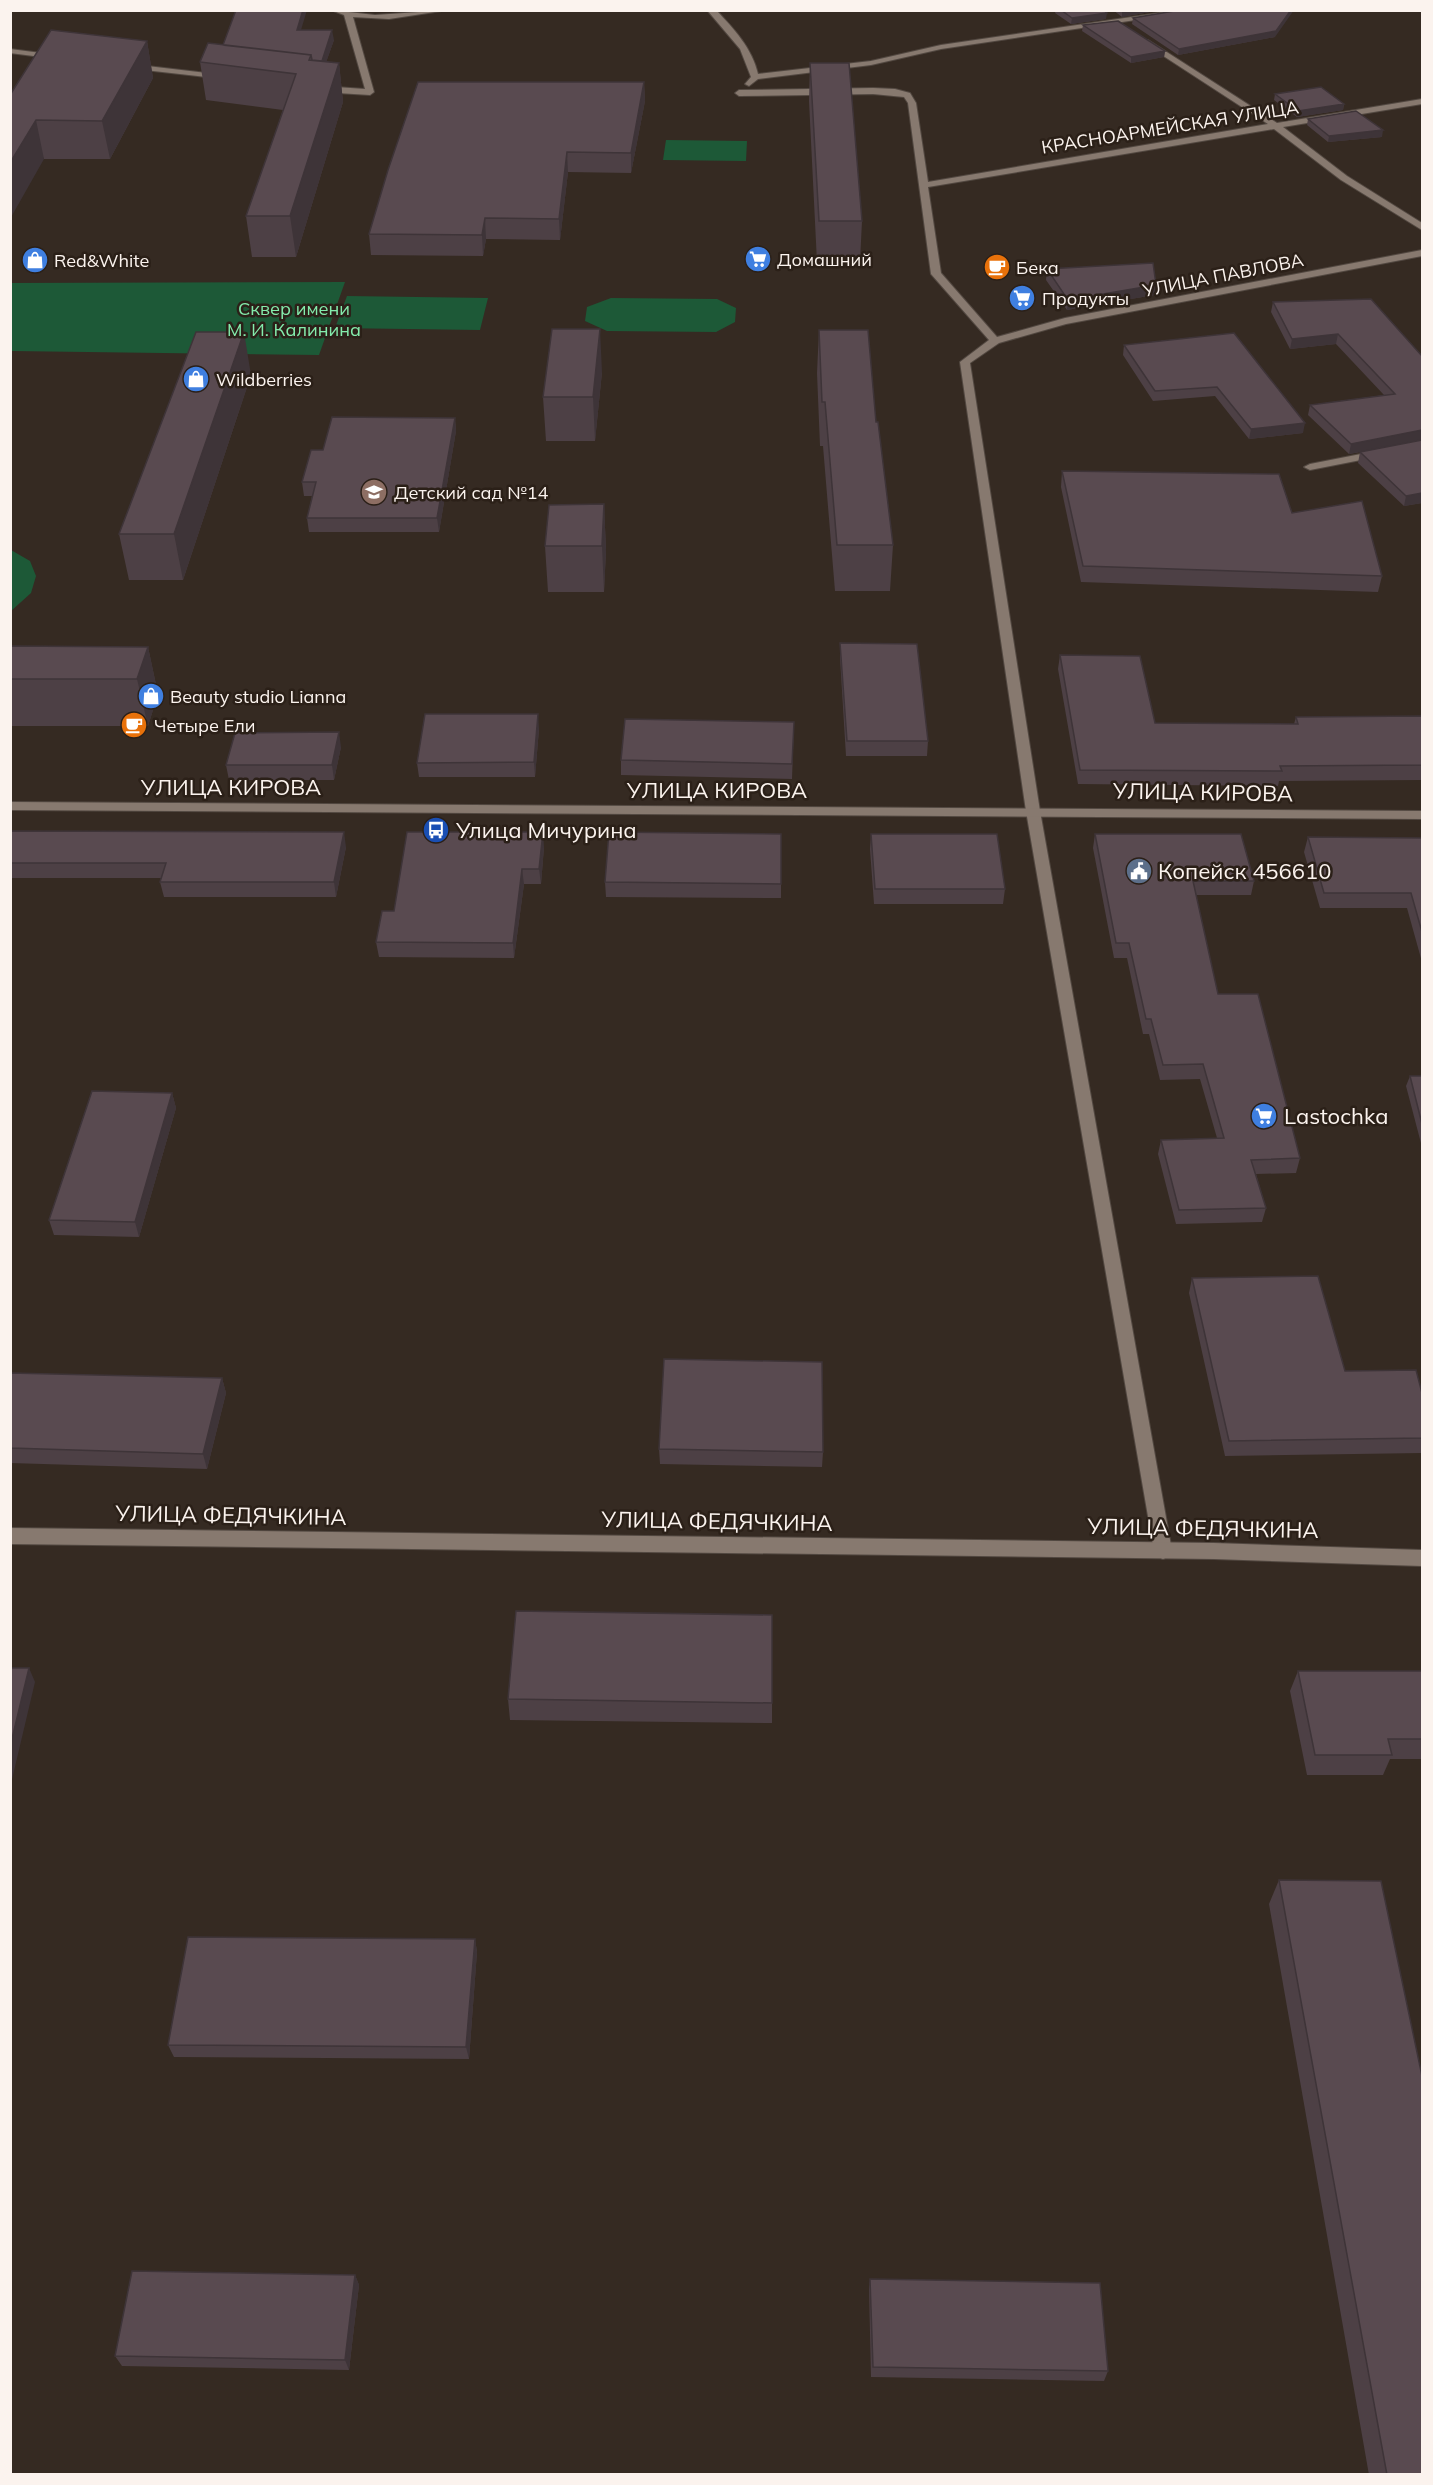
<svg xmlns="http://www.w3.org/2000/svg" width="1433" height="2485" viewBox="0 0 1433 2485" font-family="Mulish,sans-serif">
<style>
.green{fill:#1d5937}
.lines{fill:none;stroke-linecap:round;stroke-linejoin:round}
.minor-casing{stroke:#524841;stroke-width:2}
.tertiary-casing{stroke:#524841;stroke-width:2}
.secondary-casing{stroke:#524841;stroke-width:2}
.minor{fill:#87796f;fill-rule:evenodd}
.tertiary{fill:#87796f;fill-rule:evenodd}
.secondary{fill:#87796f;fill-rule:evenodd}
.wall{fill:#4d4045}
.shaded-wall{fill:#3e3438}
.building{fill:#594a50;stroke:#3e3438;stroke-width:1.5}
.labels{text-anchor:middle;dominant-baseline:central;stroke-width:5;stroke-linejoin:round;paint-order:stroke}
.far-street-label{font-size:18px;fill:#fbf3ee;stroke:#2b2018}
.far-poi-label{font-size:18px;fill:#fbf3ee;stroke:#2b2018;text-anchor:start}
.far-park-label{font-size:18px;fill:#84ecac;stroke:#2b2018}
.street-label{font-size:22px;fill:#fbf3ee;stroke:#2b2018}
.poi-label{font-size:22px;fill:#fbf3ee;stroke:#2b2018;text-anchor:start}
</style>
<rect width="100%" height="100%" fill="#352a22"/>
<path class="green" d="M666,140l81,1 -1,20 -83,-1z
M345,282l-26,73 -308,-4v-68z
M347,296l141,2 -8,32 -145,-2z
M611,298l106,1 19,9 -1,14 -19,10 -109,-1 -22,-10 2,-14z
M11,550l19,11 6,15 -5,17 -20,18z"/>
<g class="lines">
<defs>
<path id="minor" d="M331,10l44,5 73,-5 -59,9 -36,-2 21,75 -4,3 -49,-3 -4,-3 4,-3 44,3 -21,-74z
M707,10h9c18,19 36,38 42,64l113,-13 70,-16 238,-35h24l-262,39 -70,16 -113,14 -9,7 -4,-2 6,-7 -11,-28z
M1148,40l129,83 145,-24v5l-139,23 64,49 75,47v7l-81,-50 -67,-51 -346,58 13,86 56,64 68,-19 357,-68v6l-356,68 -67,19 -29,20 70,448 132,740 -2,5 -7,3 -7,-3 -2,-5 -128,-740 -66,-449 29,-22 -58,-66 -23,-171 -4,-6 -31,-3 -134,2 -4,-3 4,-3 134,-2 22,1 15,4 6,10 12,79 340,-58 -123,-80 -1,-2z
M10,49l47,6 4,2 -4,2 -47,-6z
M130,64l94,11 4,2 -4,2 -97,-11 -1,-2z
M1422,442v6l-112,22 -6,-3 6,-3z"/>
<path id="tertiary" d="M10,1528l1204,15 208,7v16l-208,-7 -1204,-15z"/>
<path id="secondary" d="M10,802l1412,9v8l-1412,-9z"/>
</defs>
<use href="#minor" class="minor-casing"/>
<use href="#tertiary" class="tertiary-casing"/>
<use href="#secondary" class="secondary-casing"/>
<use href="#minor" class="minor"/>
<use href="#tertiary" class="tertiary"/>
<use href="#secondary" class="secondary"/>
</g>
<path class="wall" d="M1056,10h48l2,9 -35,5 -16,-11z
M1113,10h48l-39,7z
M1133,18l142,19 -97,18 -46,-31z
M1083,25l82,26 -1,6 -33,6 -49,-32z
M301,30l33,10 -8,22 13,1 4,39 -47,155h-44l-6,-41 37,-106 -77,-10 -6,-38 23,-17z
M147,41l6,37 -43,81h-66l-34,-64z
M810,63l52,158 -2,41h-43l-8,-161z
M644,82l1,19 -14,72 -63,-1 -8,68 -74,-1 -3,17 -112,-1 -2,-21z
M1275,94l69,10 -1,6 -46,7 -23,-17z
M1308,119l74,18 -54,5 -21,-17z
M1047,269l107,26 -87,15 -21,-30z
M1371,299l51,204 -18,3 -46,-43 2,-11 40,-7 -51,9 -41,-39 2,-10 74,-10 -48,-51 -46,5 -19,-37 2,-10z
M819,330l57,92 17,123 -3,46h-55l-12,-145h-3l-3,-73z
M1234,333l69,100 -54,6 -34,-43 -62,5 -30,-46 1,-10z
M602,372l-7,69h-49l-3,-44z
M251,375l-68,205h-54l-10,-46z
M455,418l1,13 -17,101h-130l-2,-14 5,-22h-8l-2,-14 21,-32z
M1062,471l230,42 90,63 -4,16 -297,-10 -20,-95z
M604,504l2,46 -2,42h-56l-3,-46z
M840,643l88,98 -1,15h-81l-6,-98z
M10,646l138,1 10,47 -10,32h-138z
M1060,655l95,68 139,1 2,-7 126,-1v64l-143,1 -1,5 -200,-2 -20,-115z
M794,722l-2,57 -171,-4v-15z
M539,729l-4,48h-116l-2,-14z
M341,747l-7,33h-105l-3,-15z
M10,831l336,16 -10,50h-172l-4,-15 1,-4h-151z
M871,834l134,55 -2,15h-129l-4,-55z
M1095,834l159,47 -3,14h-55l22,99 82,164 -4,15 -40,1 10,34 -4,14 -86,2 -18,-70 3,-14 56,-2 -17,-59 -40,1 -11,-46h-6l-16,-76h-13l-21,-110z
M1308,837l114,1v124l-15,-54h-87l-16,-56z
M544,847l-3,37h-17l-10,74 -135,-1 -3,-15 18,-31z
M605,882l176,2v14l-175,-1z
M1410,1076h12v71l-16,-61z
M172,1093l4,15 -37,129 -85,-2 -5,-15z
M1192,1278l153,93 77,22v60l-197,3 -36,-163z
M10,1373l212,5 4,15 -19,76 -197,-6z
M659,1449l164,3 -1,15 -162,-3z
M1298,1671h124v88h-32l-7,16h-76l-17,-84z
M508,1699l264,4v20l-262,-3z
M1279,1880l143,595h-53l-100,-571z
M475,1939l2,13 -8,107 -295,-2 -6,-12z
M355,2275l4,10 -10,85 -227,-4 -7,-10z
M870,2279l238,92 -4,10 -233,-4 -2,-88z"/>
<path class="shaded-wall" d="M303,10h4l-9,30 -1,-10z
M1161,10l-39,7v-6z
M1291,10h3l-19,27 -97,18 1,-6z
M1107,13l-1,6 -35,5 1,-6z
M332,30l2,10 -15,43 -1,-9z
M147,41l6,37 -43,81 -8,-38z
M1165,51l-1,6 -33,6v-6z
M339,63l4,39 -47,155 -6,-41z
M644,82l1,19 -14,72v-20z
M1344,104l-1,6 -46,7 1,-6z
M36,120l8,39 -34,60v-56z
M1383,130l-1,7 -54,5 1,-6z
M567,152l1,20 -8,68 -1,-21z
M485,218l1,21 -3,17 -1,-21z
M1156,285l-2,10 -87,15 1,-10z
M600,329l2,43 -7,69 -2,-44z
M244,332l7,43 -68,205 -9,-46z
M1338,334l-2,10 -46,5 2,-10z
M455,418l1,13 -17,101 -2,-14z
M1305,423l-2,10 -54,6 2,-10z
M1422,430v10l-73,14 2,-10z
M1422,493v10l-18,3 2,-10z
M604,504l2,46 -2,42 -2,-46z
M148,647l10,47 -10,32 -11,-47z
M538,714l1,15 -4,48 -1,-15z
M339,732l2,15 -7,33 -2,-15z
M344,832l2,15 -10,50 -2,-15z
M543,832l1,15 -3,37 -2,-15z
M522,869l2,15 -10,74 -1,-15z
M172,1093l4,15 -37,129 -4,-15z
M222,1378l4,15 -19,76 -4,-15z
M29,1668l6,14 -25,106v-41z
M475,1939l2,13 -8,107 -3,-12z
M355,2275l4,10 -10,85 -4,-10z"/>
<path class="building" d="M236,10h67l-6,20h35l-10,31 -10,-1 -1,-5 -88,-10z
M1061,10h43l3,3 -35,5z
M1180,10h111l-15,21 -97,18 -46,-31z
M1118,21l47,30 -34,6 -48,-32z
M51,30l96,11 -45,80 -66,-1 -26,43v-68z
M208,43l103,12 -2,5 30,3 -49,153h-44l50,-142 -96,-12z
M810,63h39l13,158h-43z
M418,82h226l-13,71 -64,-1 -8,67 -74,-1 -3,17 -113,-1 19,-64z
M1321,87l23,17 -46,7 -23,-17z
M1356,111l27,19 -54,6 -21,-17z
M1153,263l3,22 -88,15 -21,-31z
M1371,299l51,57v74l-71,14 -41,-39 85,-11 -57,-60 -46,5 -19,-37z
M552,329h48l-7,68h-50z
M819,330h49l8,92h2l15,123h-56l-12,-143h-3z
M196,332h48l-70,202h-55z
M1234,333l71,90 -54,6 -34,-42 -62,4 -31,-46z
M332,417l123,1 -18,100h-130l9,-36h-14l9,-32h12z
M1422,440v53l-16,3 -46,-44z
M1062,471l217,3 13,39 70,-12 20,75 -299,-10z
M604,504l-2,42h-57l4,-41z
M840,643l77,1 11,97h-81z
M10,646l138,1 -11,32h-127z
M1060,655l80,1 15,67 143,1 -2,-7 126,-1v49l-142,1 2,5 -202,-1z
M425,714h113l-4,48 -117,1z
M625,719l169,3 -2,42 -171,-4z
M339,732l-7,33h-106l9,-32z
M10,831l334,1 -10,50h-174l6,-19h-156z
M407,832h136l-4,37h-17l-9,74 -137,-1 6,-31h12z
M609,832l172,2v50l-176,-2z
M871,834h126l8,55h-130z
M1095,834h146l13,47h-61l25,113h40l42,164 -49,2 15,48 -87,2 -18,-70 63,-2 -21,-74 -40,1 -12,-46h-5l-17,-76h-13z
M1308,837l114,1v94l-11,-39h-87z
M1410,1076h12v48z
M92,1091l80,2 -37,129 -86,-2z
M1318,1276l27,95 71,-1 6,23v45l-193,3 -37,-163z
M664,1359l158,3 1,90 -164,-3z
M10,1373l212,5 -19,76 -193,-6z
M516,1611l256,4v88l-264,-4z
M10,1668h19l-19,79z
M1298,1671h124v68h-34l4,16h-77z
M1279,1880l102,1 41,195v399h-35z
M188,1937l287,2 -9,108 -298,-2z
M132,2271l223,4 -10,85 -230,-4z
M870,2279l230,4 8,88 -235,-4z"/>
<defs>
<symbol id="supermarket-disc" viewBox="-11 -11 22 22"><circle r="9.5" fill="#3f7fe0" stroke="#2b2018"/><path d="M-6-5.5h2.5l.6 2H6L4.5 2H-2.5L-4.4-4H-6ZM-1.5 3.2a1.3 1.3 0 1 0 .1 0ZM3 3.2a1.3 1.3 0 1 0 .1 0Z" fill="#fff"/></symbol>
<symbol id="shop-disc" viewBox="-11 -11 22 22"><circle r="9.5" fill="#3f7fe0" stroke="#2b2018"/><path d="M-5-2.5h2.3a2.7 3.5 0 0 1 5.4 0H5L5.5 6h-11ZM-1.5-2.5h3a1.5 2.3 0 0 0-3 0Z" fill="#fff"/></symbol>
<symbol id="cafe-disc" viewBox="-11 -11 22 22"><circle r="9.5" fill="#e8710a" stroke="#2b2018"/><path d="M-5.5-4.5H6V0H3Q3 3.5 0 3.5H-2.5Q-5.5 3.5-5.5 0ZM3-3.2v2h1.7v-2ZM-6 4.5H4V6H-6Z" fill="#fff"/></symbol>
<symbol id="school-disc" viewBox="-11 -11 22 22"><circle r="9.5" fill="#8d6e63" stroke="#2b2018"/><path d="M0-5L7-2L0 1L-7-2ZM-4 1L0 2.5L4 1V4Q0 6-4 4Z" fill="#fff"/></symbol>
<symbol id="bus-disc" viewBox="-11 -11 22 22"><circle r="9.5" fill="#1a4fb4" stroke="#2b2018"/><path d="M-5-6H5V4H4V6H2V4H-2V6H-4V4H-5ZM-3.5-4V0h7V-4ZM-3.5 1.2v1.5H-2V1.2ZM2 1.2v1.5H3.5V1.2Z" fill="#fff"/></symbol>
<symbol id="civic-disc" viewBox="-11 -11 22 22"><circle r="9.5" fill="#5c6f8a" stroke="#2b2018"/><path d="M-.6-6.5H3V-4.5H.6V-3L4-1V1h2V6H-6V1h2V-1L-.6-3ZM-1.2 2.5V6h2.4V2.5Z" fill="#fff"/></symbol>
</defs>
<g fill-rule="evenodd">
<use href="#supermarket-disc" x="743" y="244" width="30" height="30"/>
<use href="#shop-disc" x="20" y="245" width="30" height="30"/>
<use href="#cafe-disc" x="982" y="252" width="30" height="30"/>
<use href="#supermarket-disc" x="1007" y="283" width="30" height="30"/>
<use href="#shop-disc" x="181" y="364" width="30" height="30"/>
<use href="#school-disc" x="359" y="477" width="30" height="30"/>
<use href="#shop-disc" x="136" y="681" width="30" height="30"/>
<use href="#cafe-disc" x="119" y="710" width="30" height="30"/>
<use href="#bus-disc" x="421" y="815" width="30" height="30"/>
<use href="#civic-disc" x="1124" y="856" width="30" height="30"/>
<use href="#supermarket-disc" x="1249" y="1101" width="30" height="30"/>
</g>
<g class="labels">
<g class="far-street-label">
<text transform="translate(1170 127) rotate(-9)">КРАСНОАРМЕЙСКАЯ УЛИЦА</text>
<text transform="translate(1223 275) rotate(-11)">УЛИЦА ПАВЛОВА</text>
</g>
<g class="far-poi-label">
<text x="777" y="259">Домашний</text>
<text x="54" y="260">Red&amp;White</text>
<text x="1016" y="267">Бека</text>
<text x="1042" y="298">Продукты</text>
<text x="216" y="379">Wildberries</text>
<text x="394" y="492">Детский сад №14</text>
<text x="170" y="696">Beauty studio Lianna</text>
<text x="154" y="725">Четыре Ели</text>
</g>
<g class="far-park-label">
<text x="294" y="308">Сквер имени<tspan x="294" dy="21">М. И. Калинина</tspan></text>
</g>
<g class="street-label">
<text x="231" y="787">УЛИЦА КИРОВА</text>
<text x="717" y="790">УЛИЦА КИРОВА</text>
<text transform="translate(1203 792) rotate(1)">УЛИЦА КИРОВА</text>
<text transform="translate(231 1515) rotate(1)">УЛИЦА ФЕДЯЧКИНА</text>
<text transform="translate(717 1521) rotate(1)">УЛИЦА ФЕДЯЧКИНА</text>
<text transform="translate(1203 1528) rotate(1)">УЛИЦА ФЕДЯЧКИНА</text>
</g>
<g class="poi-label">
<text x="456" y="830">Улица Мичурина</text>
<text x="1158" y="871">Копейск 456610</text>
<text x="1284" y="1116">Lastochka</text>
</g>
</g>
<rect width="1433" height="2485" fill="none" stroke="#fbf3ee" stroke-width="24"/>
</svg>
